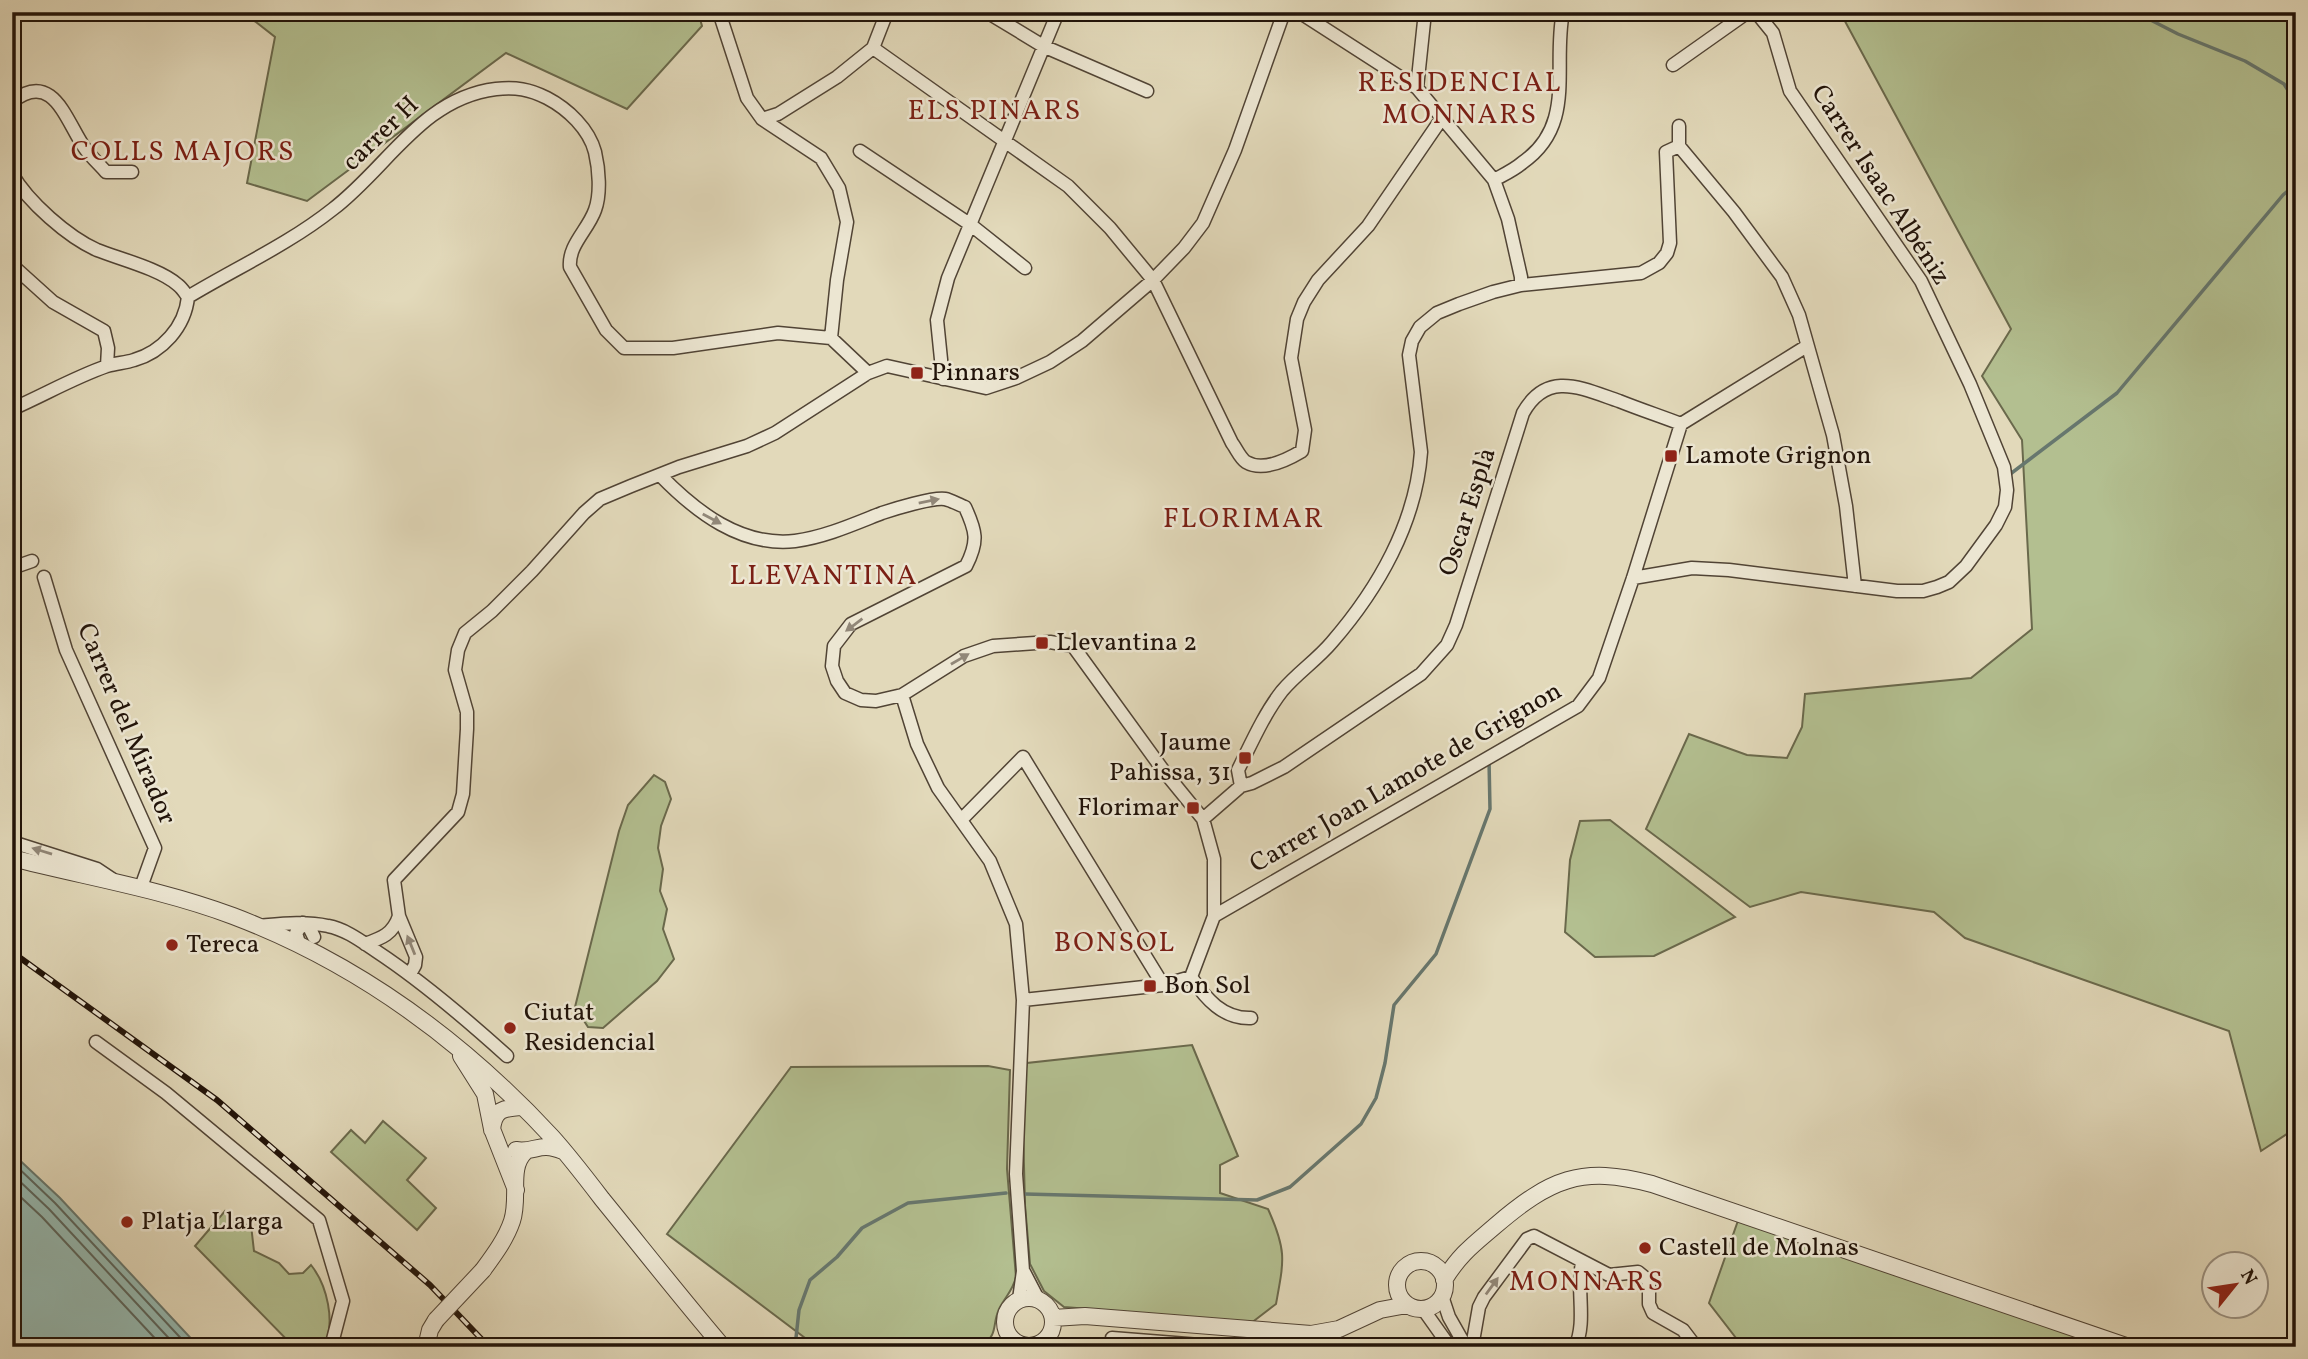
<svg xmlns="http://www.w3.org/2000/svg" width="2308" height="1359" viewBox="0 0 2308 1359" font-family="Vollkorn,serif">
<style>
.green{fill:#b3bf90;stroke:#6a694c;stroke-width:2}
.water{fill:#95bab2;stroke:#67776e;stroke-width:2}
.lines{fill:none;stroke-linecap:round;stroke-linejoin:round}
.shore{stroke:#5b665e;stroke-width:2}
.stream{stroke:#67776e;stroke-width:3.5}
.minor-casing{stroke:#514435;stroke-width:15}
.tertiary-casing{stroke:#514435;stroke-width:18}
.minor{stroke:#ece6d2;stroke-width:12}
.tertiary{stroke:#ece6d2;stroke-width:16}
.rail-casing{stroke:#211309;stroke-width:6}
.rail{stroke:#ece6d2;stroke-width:3.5;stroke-dasharray:10;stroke-linecap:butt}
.tertiary-bridge-casing{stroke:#514435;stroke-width:18;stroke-linecap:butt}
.tertiary-bridge{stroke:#ece6d2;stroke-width:16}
.oneway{fill:#918778}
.poi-dot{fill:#8f2418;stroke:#ece6d2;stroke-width:2.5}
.labels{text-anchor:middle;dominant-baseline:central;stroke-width:5;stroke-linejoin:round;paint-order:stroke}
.street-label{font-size:26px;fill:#211309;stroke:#ece6d2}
.poi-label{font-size:26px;fill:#211309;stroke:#ece6d2;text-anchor:start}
.neighbourhood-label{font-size:28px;letter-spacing:2px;fill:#7a1f14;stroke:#ece6d2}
</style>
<rect width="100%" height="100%" fill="#e2d9ba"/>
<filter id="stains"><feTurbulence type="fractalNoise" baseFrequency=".00286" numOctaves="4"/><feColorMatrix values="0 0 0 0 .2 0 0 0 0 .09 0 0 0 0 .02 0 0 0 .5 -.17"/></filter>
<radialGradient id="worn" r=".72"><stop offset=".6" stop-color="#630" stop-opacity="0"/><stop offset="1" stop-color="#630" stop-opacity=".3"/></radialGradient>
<path class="green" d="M243,12h455l4,14 -75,83 -121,-56 -199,148 -60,-18 28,-146z
M1840,12h456v1116l-35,23 -32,-120 -264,-93 -31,-26 -133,-20 -51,15 -104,-78 43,-95 58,21 40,3 15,-31 3,-33 166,-16 61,-49 -10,-189 -40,-64 29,-47z
M654,775l11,7 6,17 -10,27 -3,22 5,21 -3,22 7,18 -4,20 11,30 -17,22 -54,47 -15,-1 -13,-20 44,-176 9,-26z
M1610,820l125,97 -81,39 -59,1 -30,-25 5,-72 10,-39z
M1192,1045l46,111 -18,9v28l48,16c19,42 16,51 8,95l-30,23 -119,-15 -63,-5 -20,-16 -14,-27 -5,-59 -3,-117 5,-25z
M988,1066l22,4 -3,99 9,108c-3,13 -10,19 -16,30 -9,17 0,26 -19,40h-164l-150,-113 124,-167z
M383,1121l43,37 -19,22 29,28 -19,22 -86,-78 20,-22 14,13z
M225,1211l12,13 14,1 3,26 25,12 10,11 14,-1 8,-8c16,20 25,57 13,82h-30l-99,-101z
M1740,1215l389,132h-386l-34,-44z"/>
<path class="water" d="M12,1153l48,45 139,149h-187z"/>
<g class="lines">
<path class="shore" d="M12,1162l43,41 134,144
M12,1174l37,35 128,138
M12,1189l30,28 121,130"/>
<path class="stream" d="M2135,12l43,22 67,27 39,23 12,19
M2009,475l108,-82 166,-198 13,-11
M1025,1194l232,6 33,-13 71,-63 15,-26 9,-35 9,-58 42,-51 54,-145 -1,-49
M795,1347l4,-37 11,-30 27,-23 25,-29 46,-25 98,-10"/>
<defs>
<path id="minor" d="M719,12l28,86 15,21 59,39 18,30 8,34 -10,58 -6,58 37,35
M987,12l56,34 104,45
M1299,12l118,76 77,92 14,39 13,58v8
M873,48l195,138 42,42 43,52 79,163c4,5 8,15 14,19 17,10 41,-2 56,-11l3,-21 -14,-72 6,-39 7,-17 14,-22 50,-54 74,-108
M1673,65l75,-53
M1417,88l8,-76
M12,102c41,-33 54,19 72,45 6,9 15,17 22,25h26
M762,119l16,-5 59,-37 36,-29 14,-36
M1679,146l55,66 48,65 17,38 34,120 13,71 9,80
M860,151l111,74 54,43
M12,174c16,28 56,63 85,76 23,9 63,19 81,35 4,3 7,8 10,12 -3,30 -26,55 -54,63 -9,3 -18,3 -27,6 -32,11 -63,29 -95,43
M1494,180c9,-5 20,-10 28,-17 55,-38 30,-96 41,-151
M12,265l41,37 51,29 4,17 -1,18
M188,297c48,-29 101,-53 145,-88 55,-42 89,-111 163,-120 20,-2 33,0 51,9 21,11 42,31 48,54 4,17 6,42 0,58 -7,20 -27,35 -25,57l36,63 18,18h49l105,-15 53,5
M943,379l-6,-59 11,-42 110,-266
M1681,424l126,-78
M660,475c36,37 81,72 135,66 30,-4 59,-17 87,-28 12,-4 51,-16 63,-14 6,1 14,6 20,8 11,24 14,34 1,59l-115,58 -17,22 -2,20 5,15 8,12 16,7 15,1 26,-6 62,-39 29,-10 57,-4 23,4 90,124 40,49 11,40v57l-23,61 -28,8 -140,15
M12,568l20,-7
M44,577l22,73 89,198 -14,39
M1633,578l59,-10 37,2 168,21h26l14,-4 12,-5 17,-16 30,-41 9,-18 2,-17 -3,-23 -34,-83 -49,-103 -131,-190 -17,-58 -17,-21
M902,695l15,49 21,44 52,73 26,63 7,76 -7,174 7,97 -4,28
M1241,786l-3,-16c13,-26 26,-56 44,-79 15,-18 35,-31 50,-49 46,-53 84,-119 89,-190l-12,-97 3,-14 8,-14 17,-14 22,-9 34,-12 28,-7 120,-12 18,-10 8,-10 3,-10 -4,-91 13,-6v-20
M1203,819l38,-33 11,-3 32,-16 137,-93 26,-29 9,-20 67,-212c24,-43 58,-25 96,-12 20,8 41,15 62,23
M961,820l62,-63 140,228
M12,842l85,27 15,10
M1214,916l364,-210 21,-28 34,-100 48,-154
M258,926c23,-2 46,-5 70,0 17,3 33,15 48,25 47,31 89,67 131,105
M299,943l-3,-10 7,-10 7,6 4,8
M365,944c17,-6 28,-10 34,-28
M410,974l5,-9 1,-8 -17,-41 -5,-36 64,-68 5,-18 4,-65v-17l-12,-42 3,-20 7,-17 27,-22 40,-40 52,-58 16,-14 31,-13 48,-19 68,-21 28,-13 93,-60 19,-7 99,22 30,-10 34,-16 32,-21 71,-61 31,-32 19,-25 32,-73 49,-138
M1191,977c15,22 32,42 60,41
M96,1042l70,51 153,127 24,81 -12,46
M1024,1272l14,27
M1442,1296l7,21 17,30
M1423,1309l27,38
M1112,1338l113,9
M1032,1346v1
M1472,1347l7,-40 5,-10 43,-58 7,-3 75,39 29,-3 11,9v23l4,9 30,17 13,17
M1575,1347c12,-25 1,-57 7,-84"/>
<path id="tertiary" d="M12,858c74,19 149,31 221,58 124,47 229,124 319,221 18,20 34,41 50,62 40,49 79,99 121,148
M461,1056l24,38 7,35 24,61
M492,1130c2,-21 11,-22 31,-23
M516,1150c20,3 23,-9 47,1
M1397 1285a24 24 0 1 1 48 0a24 24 0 1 1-48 0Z
M483,1270c11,-15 23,-31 29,-49 8,-24 -4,-53 13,-69
M1444,1280c16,-26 29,-35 51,-54 55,-47 86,-61 157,-42l477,163
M1005 1322a24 24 0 1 1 48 0a24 24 0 1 1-48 0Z
M1053,1318l32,-2 226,18 28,-5 41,-19 27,-5
M426,1347l4,-17 6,-10"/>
</defs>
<use href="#minor" class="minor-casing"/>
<use href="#tertiary" class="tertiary-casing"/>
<use href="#minor" class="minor"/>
<use href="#tertiary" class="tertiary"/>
<defs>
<path id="rail" d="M12,952l205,148 213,185 59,62"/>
</defs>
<use href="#rail" class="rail-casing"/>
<use href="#rail" class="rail"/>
<defs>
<path id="tertiary-bridge" d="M436,1320l47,-50"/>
</defs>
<use href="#tertiary-bridge" class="tertiary-bridge-casing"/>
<use href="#tertiary-bridge" class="tertiary-bridge"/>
</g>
<defs><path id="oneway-solid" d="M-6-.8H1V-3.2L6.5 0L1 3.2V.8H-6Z" transform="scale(1.75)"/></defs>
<g class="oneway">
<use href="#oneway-solid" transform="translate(929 501) rotate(-11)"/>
<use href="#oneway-solid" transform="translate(712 519) rotate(28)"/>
<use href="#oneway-solid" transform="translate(854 625) rotate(143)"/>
<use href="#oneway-solid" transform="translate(960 659) rotate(-30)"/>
<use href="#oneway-solid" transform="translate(42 851) rotate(-163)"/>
<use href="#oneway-solid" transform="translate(411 945) rotate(-112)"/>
<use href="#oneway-solid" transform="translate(1492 1286) rotate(-54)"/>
</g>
<g class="poi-dot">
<rect x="910" y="366" width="14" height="14" rx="3.5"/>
<rect x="1664" y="449" width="14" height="14" rx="3.5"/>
<rect x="1035" y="636" width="14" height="14" rx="3.5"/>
<rect x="1238" y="751" width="14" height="14" rx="3.5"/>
<rect x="1186" y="801" width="14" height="14" rx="3.5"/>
<circle cx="172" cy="945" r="7"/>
<rect x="1143" y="979" width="14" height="14" rx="3.5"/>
<circle cx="510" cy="1028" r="7"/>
<circle cx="127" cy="1222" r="7"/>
<circle cx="1645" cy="1248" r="7"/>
</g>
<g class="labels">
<g class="street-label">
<text transform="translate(381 134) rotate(-44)">carrer H</text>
<text transform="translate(1880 185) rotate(57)">Carrer Isaac Albéniz</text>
<text transform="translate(1468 512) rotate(-72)">Oscar Esplà</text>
<text transform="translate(126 724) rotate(67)">Carrer del Mirador</text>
<text transform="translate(1406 778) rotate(-30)">Carrer Joan Lamote de Grignon</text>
</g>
<g class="poi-label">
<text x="931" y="373">Pinnars</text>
<text x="1685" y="456">Lamote Grignon</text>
<text x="1056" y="643">Llevantina 2</text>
<text x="1231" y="743" text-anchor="end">Jaume<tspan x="1231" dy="30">Pahissa, 31</tspan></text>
<text x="1179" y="808" text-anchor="end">Florimar</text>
<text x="186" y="945">Tereca</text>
<text x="1164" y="986">Bon Sol</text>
<text x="524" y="1013">Ciutat<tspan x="524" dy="30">Residencial</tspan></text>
<text x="141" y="1222">Platja Llarga</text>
<text x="1659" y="1248">Castell de Molnas</text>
</g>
<g class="neighbourhood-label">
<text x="1460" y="83">RESIDENCIAL<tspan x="1460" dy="32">MONNARS</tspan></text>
<text x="995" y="111">ELS PINARS</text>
<text x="183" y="152">COLLS MAJORS</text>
<text x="1244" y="519">FLORIMAR</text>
<text x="824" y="576">LLEVANTINA</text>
<text x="1115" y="943">BONSOL</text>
<text x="1587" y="1282">MONNARS</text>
</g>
</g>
<rect width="2308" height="1359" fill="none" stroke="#e2d9ba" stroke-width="42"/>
<rect x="14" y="14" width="2280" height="1331" fill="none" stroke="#211309" stroke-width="3.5"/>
<rect x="21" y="21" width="2266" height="1317" fill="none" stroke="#211309" stroke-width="2"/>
<g transform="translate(2235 1285) rotate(60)"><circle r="33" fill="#ece6d2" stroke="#9b9282" stroke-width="2"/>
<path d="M0-5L12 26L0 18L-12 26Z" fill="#8f2418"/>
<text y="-10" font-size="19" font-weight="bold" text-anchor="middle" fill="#211309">N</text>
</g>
<rect width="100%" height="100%" filter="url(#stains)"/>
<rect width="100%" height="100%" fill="url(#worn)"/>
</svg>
